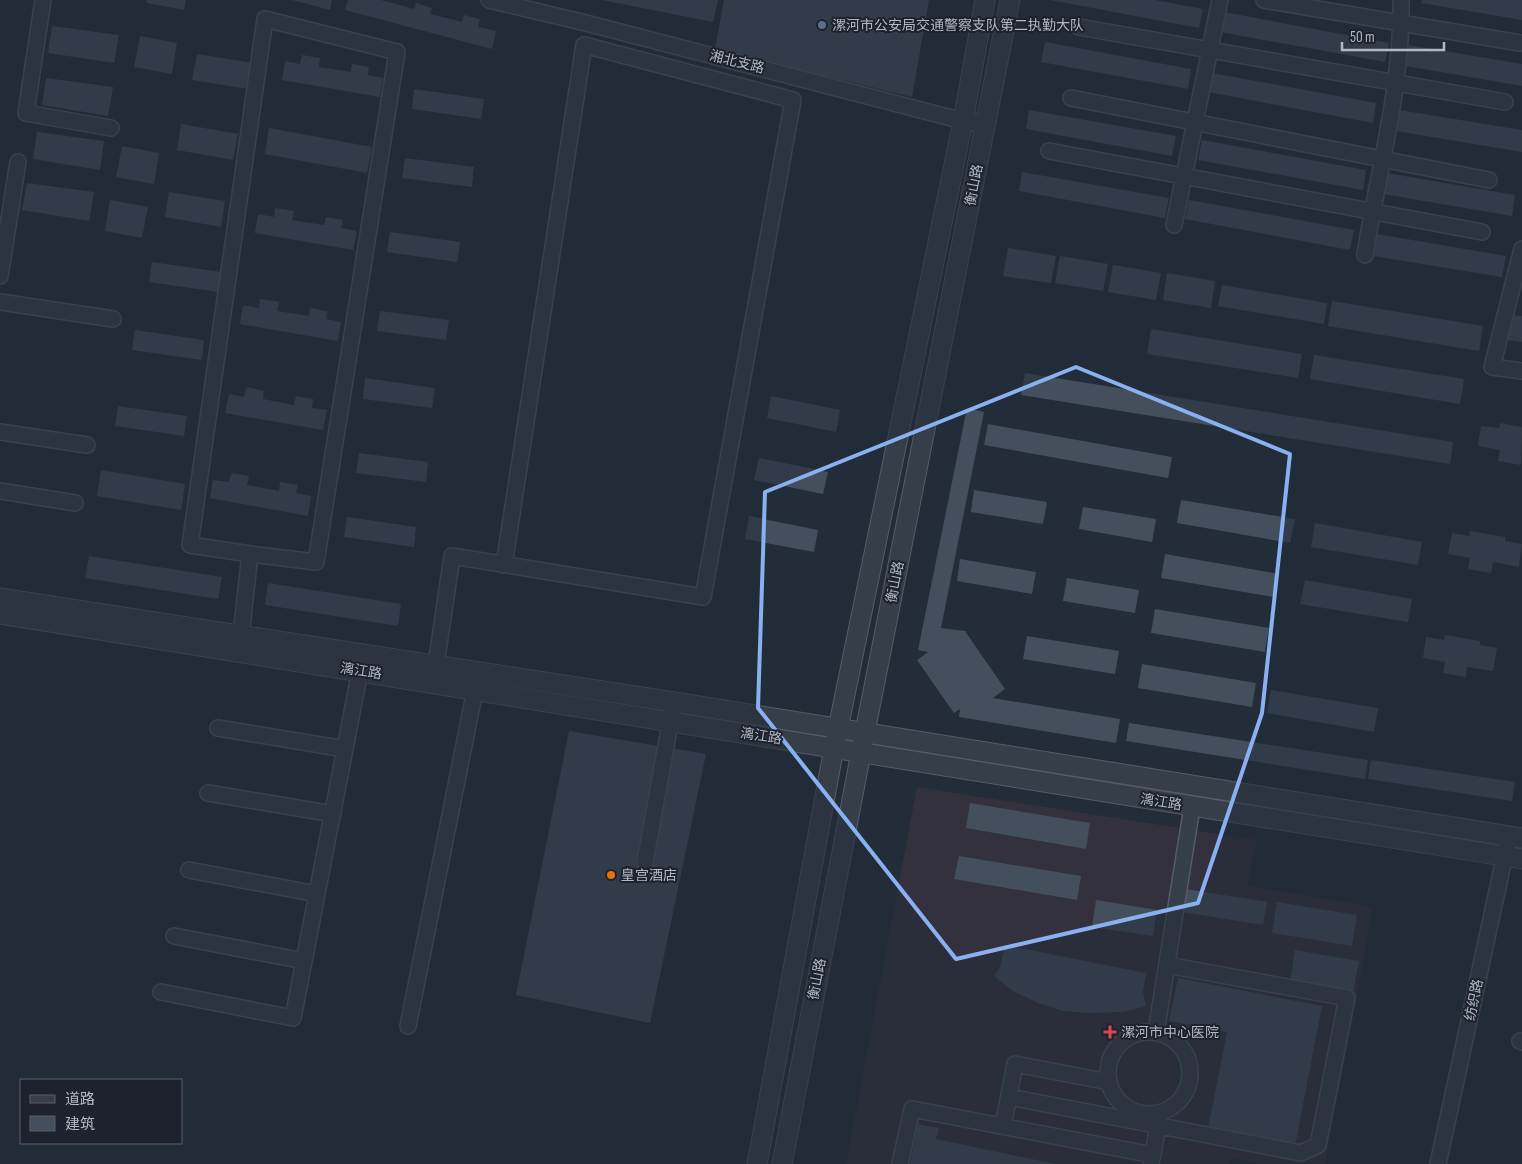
<svg xmlns="http://www.w3.org/2000/svg" width="1522" height="1164" viewBox="0 0 1522 1164" font-family="'Sofia Sans Condensed','Noto Sans SC',sans-serif">
<style>
.medical{fill:#33313e}
.building{fill:#444f5d}
.lines{fill:none;stroke-linecap:round;stroke-linejoin:round}
.minor-casing{stroke:#545c67;stroke-width:18}
.tertiary-casing{stroke:#545c67;stroke-width:21}
.minor{stroke:#363e49;stroke-width:15}
.tertiary{stroke:#363e49;stroke-width:19}
.marked{fill:none;stroke:#8ab0f1;stroke-width:4;stroke-linejoin:round}
.service-dot{fill:#5c6f8a;stroke:#1c232e;stroke-width:2}
.food-dot{fill:#e8710a;stroke:#1c232e;stroke-width:2}
.health-dot{fill:#e0444e;stroke:#1c232e;stroke-width:2}
.labels{text-anchor:middle;dominant-baseline:central;stroke-width:4;stroke-linejoin:round;paint-order:stroke}
.poi-label{font-size:14px;fill:#b1b9c5;stroke:#1c232e;text-anchor:start}
.street-label{font-size:14px;fill:#b1b9c5;stroke:#1c232e}
</style>
<rect width="100%" height="100%" fill="#232c39"/>
<path class="medical" d="M917,787l340,53 -10,46 126,21 -48,257h-62l-33,-6 -1,6h-383z"/>
<path class="building" d="M147,0h39l-2,10 -37,-7z
M292,0h40l-2,10z
M348,0h33l33,9 2,-6 16,5 -2,6 32,8 2,-7 16,4 -2,8 18,4 -4,18 -147,-39z
M602,0h116l-5,22z
M724,0h205l-17,97 -197,-48z
M1050,0h105l48,9 -4,19z
M1422,0h100v20l-101,-17z
M1224,12l165,31 -4,19 -165,-30z
M52,26l67,9 -5,28 -66,-10z
M140,36l37,7 -5,31 -38,-7z
M1045,42l146,27 -3,20 -147,-27z
M1409,45l113,19v22l-116,-20z
M197,54l56,9 -4,26 -57,-9z
M302,55l18,3 -1,9 32,5 1,-8 17,3 -1,8 15,3 -3,19 -98,-17 3,-19 15,3z
M1212,73l164,30 -3,20 -165,-31z
M46,78l67,9 -5,29 -66,-11z
M414,89l70,10 -3,20 -69,-10z
M1029,110l147,26 -4,20 -146,-27z
M1399,110l123,20v22l-126,-21z
M181,124l57,10 -5,26 -56,-10z
M269,128l103,19 -5,26 -102,-19z
M37,132l67,9 -4,29 -67,-11z
M1202,140l164,30 -3,20 -165,-30z
M122,146l37,7 -5,31 -38,-7z
M405,158l69,9 -2,20 -70,-9z
M1022,172l147,26 -4,20 -146,-27z
M1387,173l128,22 -3,21 -129,-22z
M27,183l67,9 -5,29 -67,-11z
M169,192l56,9 -4,26 -56,-10z
M110,200l38,7 -6,31 -37,-7z
M1189,200l165,30 -4,20 -165,-31z
M275,208l19,3 -2,9 32,5 2,-8 17,3 -2,8 16,3 -4,19 -98,-17 3,-19 16,3z
M390,232l70,10 -3,20 -70,-10z
M1377,234l129,22 -4,21 -129,-21z
M1008,248l48,8 -5,27 -48,-7z
M1060,256l48,8 -5,27 -48,-8z
M152,262l69,10 -2,20 -70,-10z
M1113,265l48,8 -5,27 -48,-8z
M1167,273l48,8 -4,27 -48,-8z
M1222,285l105,18 -3,21 -106,-18z
M260,299l19,3 -2,9 32,5 1,-8 17,3 -1,8 15,3 -3,19 -98,-17 3,-19 16,3z
M1332,301l151,25 -4,25 -151,-25z
M380,311l69,9 -3,20 -69,-9z
M1509,315l13,1v26l-16,-2z
M1151,329l151,25 -4,24 -151,-24z
M135,330l69,10 -2,20 -70,-10z
M1314,355l150,24 -4,25 -150,-25z
M1025,373l428,69 -3,22 -429,-69z
M365,378l70,10 -3,20 -69,-9z
M246,387l18,4 -1,8 31,6 2,-9 17,3 -1,9 15,2 -4,20 -98,-17 4,-19 15,3z
M771,396l69,14 -4,22 -69,-14z
M118,406l69,10 -3,20 -69,-10z
M967,408l17,4 -43,216 24,3 40,58 -12,9 127,21 -4,24 -157,-26 1,-8 -6,4 -37,-53 11,-8 -10,-2z
M1500,423l22,4 -1,38 -23,-4 2,-11 -22,-4 3,-20 18,2z
M988,424l184,33 -4,21 -184,-33z
M359,453l69,9 -2,20 -70,-9z
M759,458l69,14 -5,22 -69,-14z
M101,470l84,14 -4,26 -84,-14z
M231,473l18,3 -2,9 32,6 1,-9 18,3 -2,8 15,3 -3,20 -98,-18 3,-18 16,2z
M974,490l73,12 -4,22 -72,-12z
M1181,500l114,19 -5,24 -113,-20z
M1083,507l73,12 -4,23 -73,-13z
M749,516l69,14 -4,22 -69,-13z
M347,517l69,10 -2,20 -70,-10z
M1315,523l107,19 -4,23 -107,-18z
M1470,531l35,6v4l17,3 -3,23 -26,-5 -2,11 -23,-4 2,-11 -22,-4 4,-21 17,3z
M1165,554l114,20 -5,23 -113,-19z
M89,556l133,21 -4,22 -133,-21z
M960,559l76,13 -4,22 -75,-13z
M1067,578l72,12 -4,23 -72,-12z
M1305,580l107,19 -4,23 -108,-18z
M268,583l133,21 -3,22 -133,-21z
M1155,609l114,19 -4,24 -114,-19z
M1445,635l35,6v4l17,3 -4,23 -26,-4 -1,10 -23,-4 2,-11 -22,-4 3,-21 18,3z
M1027,636l92,15 -4,23 -92,-15z
M1142,664l114,19 -4,24 -114,-19z
M1271,690l107,18 -4,24 -107,-19z
M1129,723l239,37 -3,19 -239,-38z
M569,731l137,23 -56,269 -134,-28z
M1371,760l144,22 -3,19 -144,-22z
M970,803l120,20 -4,26 -120,-21z
M959,856l122,20 -4,24 -123,-21z
M1186,889l81,13 -4,23 -81,-13z
M1096,900l61,10 -4,26 -61,-9z
M1277,902l80,13 -5,31 -80,-13z
M1005,945l141,28 -3,19 3,14 -23,6 -34,1 -26,-2 -25,-8 -25,-12 -19,-15 7,-11z
M1295,950l64,11 -6,33 -63,-11z
M1178,978l144,28 -27,140 -87,-17 19,-97 -58,-11z
M918,1124l21,4 -3,11 119,25h-145z"/>
<g class="lines">
<defs>
<path id="minor" d="M43,0l-17,113 85,15
M489,0l97,23 377,98 22,4
M1264,0l256,43
M1079,27l426,75
M1071,98l418,82
M1049,151l433,81
M1174,225l46,-225
M1522,249l-30,118 30,4
M1365,255c13,-84 37,-167 36,-252
M0,276l18,-114
M0,302l113,17
M0,432l87,13
M0,491l75,12
M240,645l10,-91 66,8 81,-510 -132,-33 -75,526 60,9
M436,665l16,-109 251,41 90,-497 -209,-55 -80,520
M218,728l127,21
M208,793l125,21
M645,862l29,-160
M189,870l128,24
M174,936l130,25
M161,992l132,26 67,-347
M408,1026l67,-336
M1156,1032l36,-225
M1108 1073a41 41 0 1 1 82 0a41 41 0 1 1-82 0Z
M1520,1041l2,1
M1009,1097l292,56 17,-8 29,-147 -180,-33
M1003,1126l12,-62 94,18
M900,1164l12,-55 241,46
M1151,1164l9,-48
M1438,1164l71,-328"/>
<path id="tertiary" d="M0,598l674,104 848,136
M0,614l1522,245
M757,1164l77,-416 129,-627 22,-121
M782,1164l83,-432 145,-732"/>
</defs>
<use href="#minor" class="minor-casing"/>
<use href="#tertiary" class="tertiary-casing"/>
<use href="#minor" class="minor"/>
<use href="#tertiary" class="tertiary"/>
</g>
<path d="M0 0H1522V1164H0ZM1076,367l214,87 -28,259 -64,190 -242,56 -198,-251 7,-216z" fill="#232c39" fill-opacity=".55" fill-rule="evenodd"/>
<path class="marked" d="M1076,367l214,87 -28,259 -64,190 -242,56 -198,-251 7,-216z"/>
<circle class="service-dot" cx="822" cy="25" r="5"/>
<circle class="food-dot" cx="611" cy="875" r="5"/>
<path class="health-dot" d="M1107.5 1024.5h5v5h5v5h-5v5h-5v-5h-5v-5h5z"/>
<g class="labels">
<g class="poi-label">
<text x="832" y="25">漯河市公安局交通警察支队第二执勤大队</text>
<text x="621" y="875">皇宫酒店</text>
<text x="1121" y="1032">漯河市中心医院</text>
</g>
<g class="street-label">
<text transform="translate(737 62) rotate(14)">湘北支路</text>
<text transform="translate(974 185) rotate(-79)">衡山路</text>
<text transform="translate(895 582) rotate(-79)">衡山路</text>
<text transform="translate(361 671) rotate(9)">漓江路</text>
<text transform="translate(761 736) rotate(9)">漓江路</text>
<text transform="translate(1161 802) rotate(9)">漓江路</text>
<text transform="translate(817 979) rotate(-79)">衡山路</text>
<text transform="translate(1474 1000) rotate(-78)">纺织路</text>
</g>
</g>
<rect x="20" y="1079" width="162" height="65" fill="#1c232e" stroke="#585f6a"/>
<rect x="30" y="1095" width="25" height="8" fill="#363e49" stroke="#585f6a"/>
<text x="65" y="1104" font-size="15" fill="#b1b9c5">道路</text>
<rect x="30" y="1116" width="25" height="15" fill="#444f5d" stroke="#585f6a"/>
<text x="65" y="1129" font-size="15" fill="#b1b9c5">建筑</text>
<path d="M1342 42v8h102v-8" fill="none" stroke="#b1b9c5" stroke-width="2.5"/>
<text x="1350" y="42" font-size="15" fill="#b1b9c5" stroke="#1c232e" stroke-width="4" paint-order="stroke">50 m</text>
</svg>
